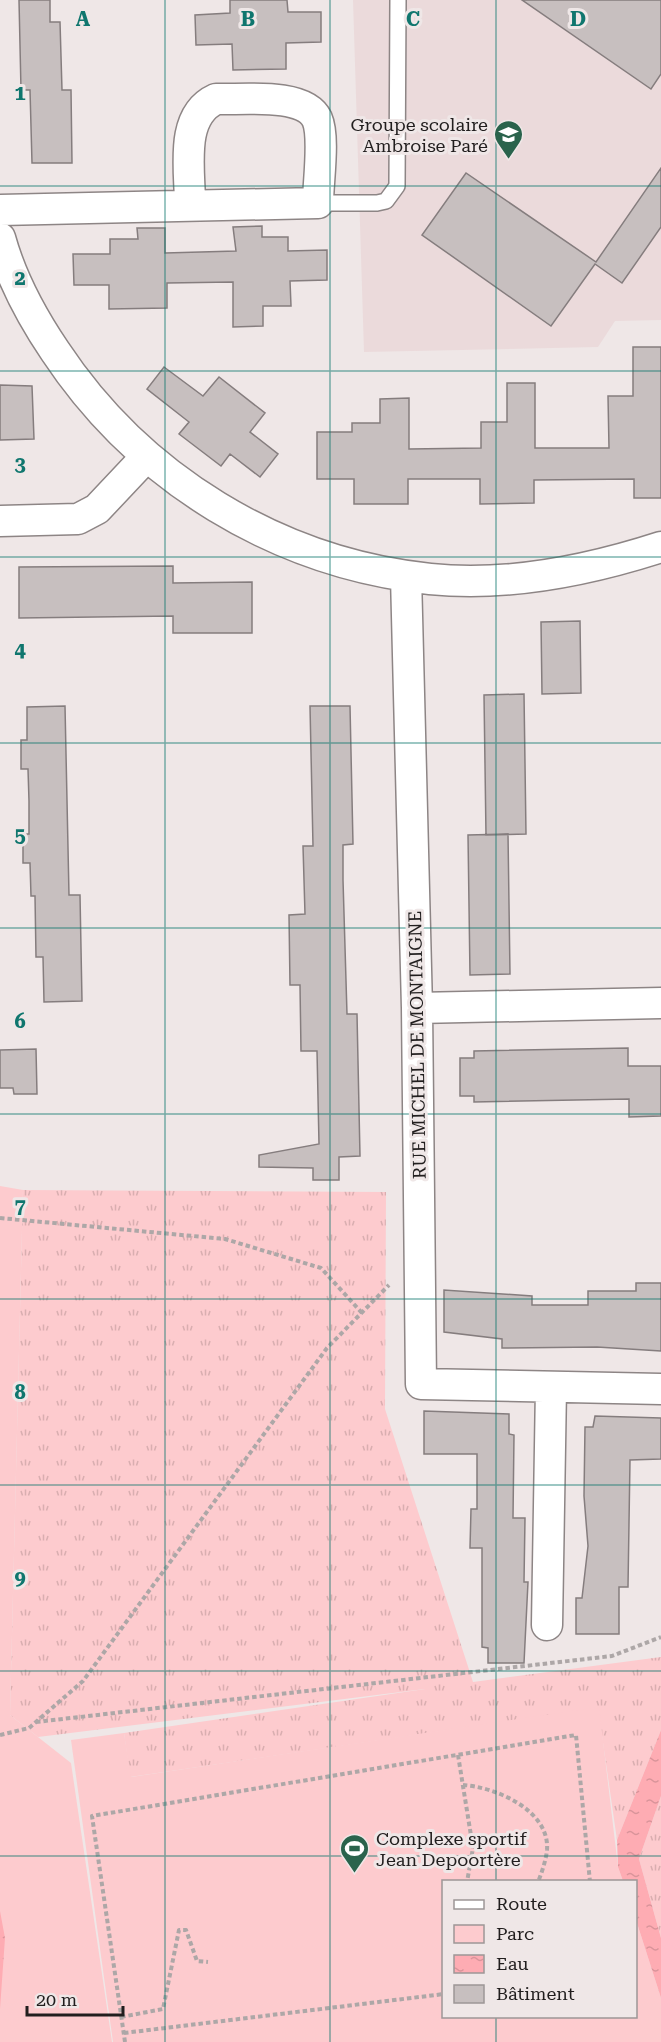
<svg xmlns="http://www.w3.org/2000/svg" width="661" height="2042" viewBox="0 0 661 2042" font-family="'Roboto Serif',serif">
<style>
.built{fill:#ebdadb}
.grass{fill:url(#grass-tufts)}
.park{fill:#fdcbce}
.water{fill:url(#water-ripples)}
.building{fill:#c7bfbf;stroke:#857d7e;stroke-width:1.5}
.lines{fill:none;stroke-linecap:round;stroke-linejoin:round}
.lane-casing{stroke:#8d8585;stroke-width:18}
.street-casing{stroke:#8d8585;stroke-width:33}
.path{stroke:#ada7a7;stroke-width:4;stroke-dasharray:4.5 3;stroke-linecap:butt}
.lane{stroke:#fff;stroke-width:15}
.street{stroke:#fff;stroke-width:30}
.grid{fill:none;stroke:#0f766e;stroke-width:1.5;stroke-opacity:0.55}
.labels{text-anchor:middle;dominant-baseline:central;stroke-width:6;stroke-linejoin:round;paint-order:stroke}
.poi-label{font-size:18px;fill:#211e1e;stroke:#efe7e7;text-anchor:end}
.street-label{font-size:18px;fill:#211e1e;stroke:#efe7e7}
.grid-label{font-size:20px;text-anchor:middle;font-weight:bold;fill:#0f766e;stroke:#efe7e7;stroke-width:6;stroke-linejoin:round;paint-order:stroke}
</style>
<defs>
<pattern id="grass-tufts" width="24" height="20" patternUnits="userSpaceOnUse" patternTransform="scale(1.5)"><rect width="24" height="20" fill="#fdcbce"/><path d="M3 7l-1-3M5 7V3M7 7l1-3M15 17l-1-3M17 17v-4M19 17l1-3" fill="none" stroke="#d9aeb0"/></pattern>
<pattern id="water-ripples" width="26" height="14" patternUnits="userSpaceOnUse" patternTransform="scale(1.5)"><rect width="26" height="14" fill="#feacb3"/><path d="M2 4q2-2 4 0t4 0M15 11q2-2 4 0t4 0" fill="none" stroke="#d9949a"/></pattern>
</defs>
<rect width="100%" height="100%" fill="#efe7e7"/>
<path class="built" d="M353,0h308v320l-46,1 -17,26 -234,5z"/>
<path class="grass" d="M23,1190l363,2 -1,217 88,273 188,-25v73l-44,110 -19,-132 -468,69 -6,-44 301,-44 -387,48 -28,-22z
M661,1796v142l-22,-79z"/>
<path class="park" d="M0,1186l23,4 -13,525 61,48 41,279h-112z
M599,1707l19,160 5,14 -179,1v134h192v-96l25,78v44h-548l-42,-302 53,-7 7,44z"/>
<path class="water" d="M661,1730v66l-22,63 22,79v60l-25,-78v-38l-13,-1 -5,-14 -1,-27z
M0,1911l5,27 -5,71z"/>
<path class="building" d="M19,0h31v22h10l2,68h9l1,73h-40l-2,-73h-9z
M230,0h57l1,12h33v30l-35,1v26l-53,1 -1,-26 -36,1 -1,-30 35,-2z
M522,0h139v74l-10,15z
M661,168v59l-39,56 -27,-19 -44,62 -129,-91 44,-62 130,89z
M262,226v11h26v14l39,-1v30l-37,1 1,25h-28v20l-30,1v-45l-66,1v25l-58,1v-24h-35l-1,-31h37v-15h28l-1,-11h28v25l71,-2 -3,-24z
M633,347h28v151h-27v-19l-100,1v23l-54,1v-25h-72v25h-54v-25h-37v-47h35v-9h28v-24l29,-1v51l72,-1v-26h26v-39h28v65h74l-1,-52h25z
M164,367l39,29 16,-19 46,36 -15,19 28,22 -18,23 -30,-23 -9,12 -42,-32 10,-12 -42,-33z
M0,385l32,1 2,53 -34,1z
M173,566v17l79,-1v51h-79v-17l-154,2v-51z
M580,621l1,72 -39,1 -1,-72z
M524,694l2,140 -40,1 -2,-140z
M65,706l4,189h11l2,106 -38,1 -1,-45h-7l-1,-61h-4l-1,-33h-7v-29h6v-33l-1,-32h-7v-29h6v-33z
M310,706h40l3,138 -10,1v35l4,134h10l3,142 -21,1v23h-26v-12l-54,-1v-12l60,-11 -2,-93h-16l-1,-66h-10l-1,-70 16,-1 -2,-68h10z
M508,834l2,140 -40,1 -2,-140z
M628,1048v18h33v50l-32,1v-18l-155,3v-6h-14v-38h14v-7z
M36,1049l1,45h-23l-1,-6h-13v-38z
M636,1283h25v68l-64,-4 -95,1v-9l-58,-7v-42l88,6v9h56v-14h48z
M424,1411l85,3v20l5,1 -1,83h12l-1,64h4l-4,81h-36v-15l-6,-1v-99h-12l1,-39h6v-55h-53z
M595,1416l66,2v41l-31,1 -2,127h-9v47h-43v-36h6l6,-52 -4,-50 1,-69h8z"/>
<g class="lines">
<defs>
<path id="lane" d="M318,203h59l9,-2 11,-15 1,-186"/>
<path id="street" d="M0,210l318,-7c0,-21 7,-66 -1,-84 -13,-27 -75,-19 -101,-20 -37,17 -26,71 -26,105
M0,238c11,40 32,79 55,113 84,127 222,212 375,228 78,8 157,-8 231,-32
M0,521l78,-2 19,-10 49,-52
M406,576l11,432 4,376 240,5
M417,1008l244,-5
M547,1625l4,-238"/>
</defs>
<use href="#lane" class="lane-casing"/>
<use href="#street" class="street-casing"/>
<path class="path" d="M0,1218l225,21 96,29 41,45
M36,1722l576,-66 49,-19
M0,1735l29,-7 54,-47 244,-333 62,-63
M458,1755l15,93 -6,34
M463,1785c32,2 87,25 84,65 -1,10 -5,22 -9,32
M121,2017l42,-8 16,-79h7l11,31 11,1
M124,2033l320,-39
M125,2042l-33,-226 484,-81 14,147"/>
<use href="#lane" class="lane"/>
<use href="#street" class="street"/>
</g>
<path class="grid" d="M165,0v2042M330,0v2042M496,0v1882M0,186h661M0,371h661M0,557h661M0,743h661M0,928h661M0,1114h661M0,1299h661M0,1485h661M0,1671h661M0,1856h661M496,2016v26"/>
<defs>
<symbol id="school-pin" viewBox="-11 -11 22 30"><path d="M0 17L-7.5 6A9.5 9.5 0 1 1 7.5 6Z" fill="#2a634c" stroke="#efe7e7"/><path d="M0-5L7-2L0 1L-7-2ZM-4 1L0 2.5L4 1V4Q0 6-4 4Z" fill="#fff"/></symbol>
<symbol id="stadium-pin" viewBox="-11 -11 22 30"><path d="M0 17L-7.5 6A9.5 9.5 0 1 1 7.5 6Z" fill="#2a634c" stroke="#efe7e7"/><path d="M0-5a6.5 5 0 1 0 0 10a6.5 5 0 1 0 0-10ZM-3.5-1.8h7v3.6h-7Z" fill="#fff"/></symbol>
</defs>
<g fill-rule="evenodd">
<use href="#school-pin" x="492" y="118" width="33" height="45"/>
<use href="#stadium-pin" x="338" y="1832" width="33" height="45"/>
</g>
<g class="labels">
<g class="poi-label">
<text x="488" y="124">Groupe scolaire<tspan x="488" dy="21">Ambroise Paré</tspan></text>
<text x="376" y="1838" text-anchor="start">Complexe sportif<tspan x="376" dy="21">Jean Depoortère</tspan></text>
</g>
<g class="street-label">
<text transform="translate(417 1045) rotate(-91)">RUE MICHEL DE MONTAIGNE</text>
</g>
</g>
<g class="grid-label">
<text x="83" y="26">A</text>
<text x="248" y="26">B</text>
<text x="413" y="26">C</text>
<text x="578" y="26">D</text>
<text x="20" y="100">1</text>
<text x="20" y="285">2</text>
<text x="20" y="471">3</text>
<text x="20" y="657">4</text>
<text x="20" y="842">5</text>
<text x="20" y="1028">6</text>
<text x="20" y="1213">7</text>
<text x="20" y="1399">8</text>
<text x="20" y="1585">9</text>
</g>
<rect x="442" y="1880" width="195" height="138" fill="#efe7e7" stroke="#9d9797" stroke-width="1.5"/>
<rect x="454" y="1900" width="30" height="9" fill="#ffffff" stroke="#9d9797" stroke-width="1.5"/>
<text x="496" y="1910" font-size="18" fill="#211e1e">Route</text>
<rect x="454" y="1925" width="30" height="18" fill="#fdcbce" stroke="#9d9797" stroke-width="1.5"/>
<text x="496" y="1940" font-size="18" fill="#211e1e">Parc</text>
<rect x="454" y="1955" width="30" height="18" fill="url(#water-ripples)" stroke="#9d9797" stroke-width="1.5"/>
<text x="496" y="1970" font-size="18" fill="#211e1e">Eau</text>
<rect x="454" y="1985" width="30" height="18" fill="#c7bfbf" stroke="#9d9797" stroke-width="1.5"/>
<text x="496" y="2000" font-size="18" fill="#211e1e">Bâtiment</text>
<path d="M27 2006v9h96v-9" fill="none" stroke="#211e1e" stroke-width="3"/>
<text x="36" y="2006" font-size="18" fill="#211e1e" stroke="#efe7e7" stroke-width="4.5" paint-order="stroke">20 m</text>
</svg>
